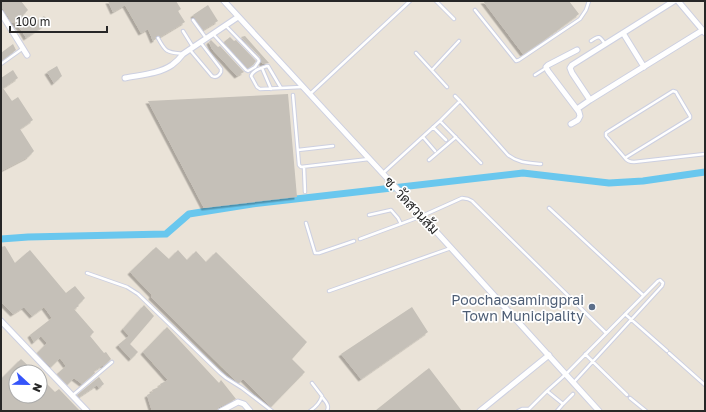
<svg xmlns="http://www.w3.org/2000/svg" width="706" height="412" viewBox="0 0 706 412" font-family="'Golos Text',Sarabun,sans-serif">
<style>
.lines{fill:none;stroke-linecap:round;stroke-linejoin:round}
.canal{stroke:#69c7ee;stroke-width:7}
.building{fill:#c5c0b8;filter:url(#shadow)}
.lane-casing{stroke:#cdd0e1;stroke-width:4.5}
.street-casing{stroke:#cdd0e1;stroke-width:7}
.lane{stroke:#fff;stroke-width:2.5}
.street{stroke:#fff;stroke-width:5}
.service-dot{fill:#5c6f8a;stroke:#fff;stroke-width:1.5}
.labels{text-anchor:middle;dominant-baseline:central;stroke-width:3.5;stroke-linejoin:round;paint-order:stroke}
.street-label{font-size:14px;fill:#272727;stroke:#fff}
.service-label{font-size:14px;fill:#4e5e75;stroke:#fff;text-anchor:end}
</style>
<defs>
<filter id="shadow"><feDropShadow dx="-2.5" dy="2.5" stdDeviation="0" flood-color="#0004"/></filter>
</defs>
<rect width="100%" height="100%" fill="#eae3d8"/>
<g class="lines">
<path class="canal" d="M1,239l27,-2 138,-3 23,-20 63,-10 271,-31 86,10 34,-2 62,-9"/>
</g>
<path class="building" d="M1,1h20l7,9 -5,5 7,10 14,-9 5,6 -23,16 -4,-7 -8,-9 -2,1 -1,-1 -2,-3h1l-9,-13z
M108,1h68l5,8 -3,2 7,11 -25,15 -2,-2 -2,1v3l-3,2 -5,-12 -7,4 -16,-28 -12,7z
M483,1h86l10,13 -35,26 -21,14z
M208,5l10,16 -15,9 -10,-15z
M245,36l24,27 -6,1 -2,-2 -1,-5 -19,-20z
M230,37l4,4 2,-1 20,21 -3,4 -5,3 -24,-26z
M211,40l7,7 2,-1 24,26 -2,1 -5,3 -25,-27 -3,-7z
M13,44l3,6 -13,10 -2,-2v-5z
M57,66l5,10 -8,7 -7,-11z
M13,70l5,8 -15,10 9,13 6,-4 15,23 -13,9 14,22 -6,6 -27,14v-93z
M288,94l9,103 -93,11 -56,-107z
M5,246l10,17 15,-13 36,43 9,-7 10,12 -7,7 1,1 -5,3 20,23 -4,4 14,17 2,-1 5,7 -7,7 -1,-1 -9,6 1,2 -13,11 -8,-6 -7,7 -10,-11 9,-8 -6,-8 -9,9 -14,-14 10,-10 -6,-7 -7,6 -4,-7 22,-17 -8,-11 -12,9 -8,-9 -11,7 -12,-12v-55z
M156,247l13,12 9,-9 9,10 9,-9 10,11 10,-10 91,90 -15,17 13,13 -34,35 -28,-28 -4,4 -4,-3 -84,-83 1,-2 -22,-23z
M144,305l10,11 -24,28 8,8 -7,7 -13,-14 11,-9 -6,-7z
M412,307l16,25 -67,47 -20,-25z
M167,327l52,56 2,-3 15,19 -17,8 -2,4h-65l-5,-16 6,-3 -1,-2 9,-4 -1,-2 8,-4 -25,-28z
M21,359l14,13h-19v24h8l5,4 4,-4h7v-6l7,-6 8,8 4,-3 21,22h-79v-32z
M429,368l33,43h-87z
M99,377l5,7 -5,4 -2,-3 -18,12 -2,-2z"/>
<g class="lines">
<defs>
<path id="lane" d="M436,1l18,18
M475,10l41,51 3,-1 61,-41 6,-9 3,-9
M193,20l13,18
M183,31l10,16
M213,34l33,36 2,1 7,-4 4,-6 -1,-2 -32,-33
M158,38c8,15 9,14 25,16
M591,41c8,-6 9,-5 14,3
M190,50l22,26c4,2 7,0 9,-4v-3l-20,-26
M416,53l31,34
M1,64l21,-15
M262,68l9,21
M432,70l27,-29
M535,75l11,-7
M281,88l-13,-22h-1c-6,2 -14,4 -16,10l6,11 3,2 42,-2
M310,94l100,-93
M293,95l6,70 2,2 68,-8
M460,101l48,54c10,8 21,8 33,9
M440,121l41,42
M433,127l13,13
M423,137l12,14
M298,150l35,-4
M625,158l65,-40v-2l-13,-22 -1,-2 -3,-1 -64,40 -3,2v3l19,22c2,3 5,4 9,4l71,-8
M429,160l27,-23
M304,167l1,25
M383,173l57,-52 20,-20 -5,-5
M549,208l94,87
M369,215l22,-5 7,8 3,6
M306,223l9,30h4l35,-12
M360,239l62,-23 40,-18 6,1 4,2 134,132
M87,273l40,14 11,7 82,79 6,5 16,10 30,23
M329,291l122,-43
M625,314l42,37
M669,353l36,32
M585,354l42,41
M547,391l16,13 -6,7
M73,395l39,-33
M322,397c3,4 8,8 5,14
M630,398l16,13
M563,404l10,-10
M310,411c6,-4 10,-8 12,-15l-10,-13
M518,411l4,-2h7l18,-18 19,-17 92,-93 2,-1 3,3 -1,3 -88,96"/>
<path id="street" d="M224,1l198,215 177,195
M678,1l27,32
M1,13l26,42
M623,33l21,34
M125,78c15,-3 34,-4 47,-13 4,-3 8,-7 11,-11l55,-37
M590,100l-18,-27 -2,-5 2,-3 102,-64
M577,109l13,-9 113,-70
M571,124l7,-4 2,-4 -1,-4 -31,-41 -2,-4 2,-2 29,-15
M1,321l86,90
M221,411l17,-9 6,2 6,7
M480,411l69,-56"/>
</defs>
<use href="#lane" class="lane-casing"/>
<use href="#street" class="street-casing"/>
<use href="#lane" class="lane"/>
<use href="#street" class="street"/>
</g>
<circle class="service-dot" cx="592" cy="307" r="4"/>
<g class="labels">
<g class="street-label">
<text transform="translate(412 205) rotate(47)">ซ. วัดสวนส้ม</text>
</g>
<g class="service-label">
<text x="584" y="299">Poochaosamingprai<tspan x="584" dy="16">Town Municipality</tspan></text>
</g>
</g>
<rect width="706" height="412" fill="none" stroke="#272727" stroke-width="4"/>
<g transform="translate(28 384) rotate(112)"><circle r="19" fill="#ffffff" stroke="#a9a9a9"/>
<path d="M0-3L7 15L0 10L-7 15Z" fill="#3554fa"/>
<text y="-6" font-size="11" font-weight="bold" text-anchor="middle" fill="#272727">N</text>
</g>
<path d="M10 26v6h97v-6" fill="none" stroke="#272727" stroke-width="2"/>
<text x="16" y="26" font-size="12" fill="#272727" stroke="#ffffff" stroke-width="3" paint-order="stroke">100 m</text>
</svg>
